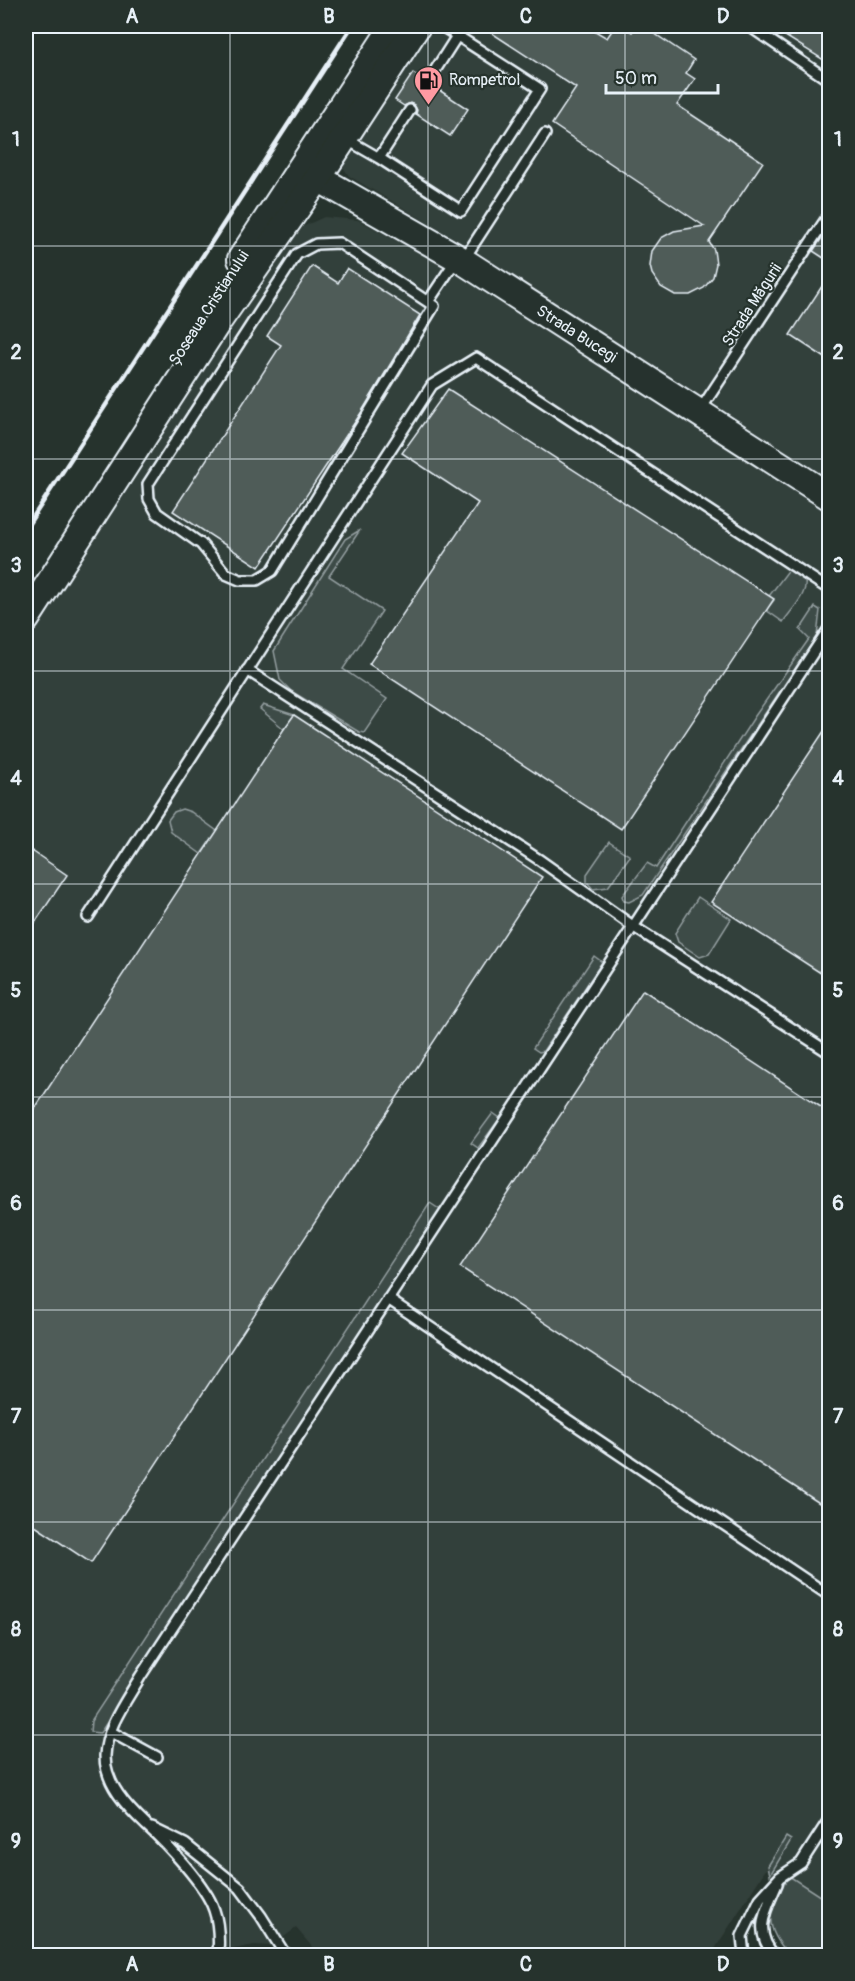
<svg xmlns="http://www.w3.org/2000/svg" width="855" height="1981" viewBox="0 0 855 1981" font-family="Pangolin,sans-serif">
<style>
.built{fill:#333f3a}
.green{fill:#3e4b47;stroke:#939ea0;stroke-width:1.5}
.building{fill:#505c59;stroke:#e8f1f8;stroke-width:1.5}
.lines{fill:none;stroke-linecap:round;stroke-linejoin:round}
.lane-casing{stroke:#e8f1f8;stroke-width:14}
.secondary-casing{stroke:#e8f1f8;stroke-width:30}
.lane{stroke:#26332d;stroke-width:9}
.secondary{stroke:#26332d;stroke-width:26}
.rail{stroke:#e8f1f8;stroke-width:4.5}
.grid{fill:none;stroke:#e8f1f8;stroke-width:1.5;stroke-opacity:0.55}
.labels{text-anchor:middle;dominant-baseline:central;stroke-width:4.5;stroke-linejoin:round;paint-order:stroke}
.poi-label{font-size:16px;fill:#e8f1f8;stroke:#26332d;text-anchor:start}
.street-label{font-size:16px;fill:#e8f1f8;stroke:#26332d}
.neatline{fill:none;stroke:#e8f1f8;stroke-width:2}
.grid-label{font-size:20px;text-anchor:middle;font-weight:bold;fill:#e8f1f8}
</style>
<rect width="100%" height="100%" fill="#26332d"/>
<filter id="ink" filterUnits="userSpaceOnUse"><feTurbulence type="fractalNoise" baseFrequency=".0167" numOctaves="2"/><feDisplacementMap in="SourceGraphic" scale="12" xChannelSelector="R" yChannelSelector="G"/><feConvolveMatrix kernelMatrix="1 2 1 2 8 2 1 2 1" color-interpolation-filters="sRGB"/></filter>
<g filter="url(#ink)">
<path class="built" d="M427,26h402v453l-362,-233 -118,-70 -8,-12z
M324,217l34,3 115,61 356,233v1388l-44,-28 -14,8 -3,-16 -57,89h-392l-23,-27 -24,18 -18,-1 -20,4 -15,6 -193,1v-1318l263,-405z"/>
<path class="green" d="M360,530l-31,46 53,35 -39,58 44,30 -23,34 -5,-1 -68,-41 -11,-11 -6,-29 71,-112z
M790,568c3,2 10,4 12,7 12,14 -12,36 -19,47l-17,-12 8,-10 -5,-4z
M815,607l5,3 -3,26 -174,259 -14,7 -5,-1 -2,-5 25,-33 9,5 99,-152 54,-77 -9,-9z
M263,705l31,10 -10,14 -24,-20z
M182,809l9,3 26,19 -16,23 -30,-22 -3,-12 6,-8z
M609,842l21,14 -22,31 -15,2 -6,-7v-8z
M698,897l33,22 -22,35 -9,3 -22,-15 -3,-9z
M594,956l8,6 -59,89 -4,1 -6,-4z
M493,1113l7,5 -22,30 -7,-5z
M430,1203l12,8 -342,522 -10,-1 1,-11z
M786,1837l5,3 -21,35 -2,-9z
M789,1876l40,26v53h-39c-29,-29 -22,-47 -1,-79z"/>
<path class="building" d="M481,26h106l20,12 8,-12h7l10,6 5,-6h6l51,34 -8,13 9,6 -18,26 86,57 -54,80 5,8 2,14 -3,13 -9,11 -14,7h-15l-14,-8 -9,-13 -2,-8 2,-15 9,-13 13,-7 30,-5 -152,-102 24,-36z
M769,26h61v38z
M413,73l9,6 -2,4 3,5 4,2 6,-4 35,23 -18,27 -34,-22 1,-4 -3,-5 -4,-2 -6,3 -9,-6z
M830,226v36l-17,-11z
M312,266l26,17 9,-15 73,47 -59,98 -102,154 -86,-56 108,-166 -14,-9z
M830,274v87l-40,-26z
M448,389l326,210 -153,230 -252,-165 109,-161 -76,-50z
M294,715l248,162 -451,686 -65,-43v-398l258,-393z
M830,722v257l-119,-77z
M32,851l35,24 -41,61v-76z
M643,990l187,123v397l-370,-243z"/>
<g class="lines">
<defs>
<path id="lane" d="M749,26l81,55
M427,83l30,-47
M346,139l33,19 31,-48
M379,158l82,53 79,-122 -98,-63
M339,243l95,63 -162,265 -15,9h-17l-14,-6 -25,-30 -44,-31 -8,-14 -1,-15 149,-230 19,-10z
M464,259l81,-125
M428,302l28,-42
M699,412l131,-199
M247,670l291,189 96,68 196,126
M88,917l344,-532 44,-27 354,232
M388,1299l442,297
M111,1732l46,25
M152,1828l33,16 55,44 21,28 25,40
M218,1956c1,-15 1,-32 -4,-46 -8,-25 -48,-67 -68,-85 -19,-18 -41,-41 -41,-69 1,-29 22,-56 35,-79l690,-1050
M744,1956l-2,-20 18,-37 20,-22 21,-14 29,-45
M775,1956c-23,-25 -9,-46 2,-72"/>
<g id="secondary">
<path id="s1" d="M318,178l145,83 367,236"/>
<path d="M241,259l153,-233"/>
<path d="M26,619l191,-296 101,-145 99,-152"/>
</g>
</defs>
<use href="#lane" class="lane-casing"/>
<use href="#secondary" class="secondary-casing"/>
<use href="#lane" class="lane"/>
<use href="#secondary" class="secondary"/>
<path class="rail" d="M26,528l326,-502"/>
</g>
</g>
<path class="grid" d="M230,26v1930M428,26v1930M625,26v1930M26,246h804M26,459h804M26,671h804M26,884h804M26,1097h804M26,1310h804M26,1522h804M26,1735h804"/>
<defs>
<symbol id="fuel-pin" viewBox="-11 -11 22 30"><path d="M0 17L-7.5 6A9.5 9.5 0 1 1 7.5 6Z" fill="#ff9aa2" stroke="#26332d"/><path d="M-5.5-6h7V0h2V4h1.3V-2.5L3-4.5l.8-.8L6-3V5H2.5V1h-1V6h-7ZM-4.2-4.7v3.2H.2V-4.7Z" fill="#111"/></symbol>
</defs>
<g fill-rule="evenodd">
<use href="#fuel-pin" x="412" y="64" width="33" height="45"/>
</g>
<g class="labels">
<g class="poi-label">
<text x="449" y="80">Rompetrol</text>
</g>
<g class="street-label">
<text transform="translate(752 305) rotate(-57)">Strada Măgurii</text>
<text transform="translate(209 308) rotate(-57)">Șoseaua Cristianului</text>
<text stroke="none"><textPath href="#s1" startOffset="302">Strada Bucegi</textPath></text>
</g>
</g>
<rect width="855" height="1981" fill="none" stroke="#26332d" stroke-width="66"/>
<path d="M606 84v9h112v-9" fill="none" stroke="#e8f1f8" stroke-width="3"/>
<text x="615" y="84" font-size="18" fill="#e8f1f8" stroke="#26332d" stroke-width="4.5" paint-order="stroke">50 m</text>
<rect x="33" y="33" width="789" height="1915" class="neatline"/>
<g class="grid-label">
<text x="132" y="23">A</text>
<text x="329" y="23">B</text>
<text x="526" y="23">C</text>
<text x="723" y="23">D</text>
<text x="16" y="146">1</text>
<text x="838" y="146">1</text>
<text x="16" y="359">2</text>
<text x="838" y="359">2</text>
<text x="16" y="572">3</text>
<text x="838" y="572">3</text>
<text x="16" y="785">4</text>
<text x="838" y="785">4</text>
<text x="16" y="997">5</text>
<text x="838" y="997">5</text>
<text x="16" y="1210">6</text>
<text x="838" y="1210">6</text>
<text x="16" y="1423">7</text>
<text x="838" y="1423">7</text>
<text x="16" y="1636">8</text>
<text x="838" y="1636">8</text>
<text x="16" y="1848">9</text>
<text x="838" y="1848">9</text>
<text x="132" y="1971">A</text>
<text x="329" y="1971">B</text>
<text x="526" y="1971">C</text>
<text x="723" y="1971">D</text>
</g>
</svg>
